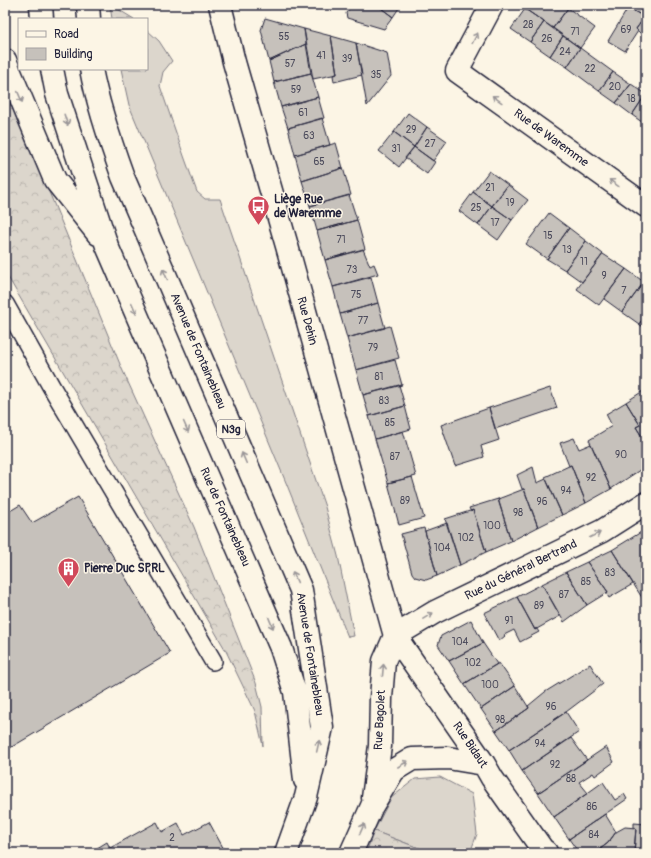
<svg xmlns="http://www.w3.org/2000/svg" width="651" height="858" viewBox="0 0 651 858" font-family="Pangolin,sans-serif">
<style>
.grass{fill:#dcd6cc;stroke:#7f7c84}
.forest{fill:url(#forest-crowns);stroke:#7f7c84}
.building{fill:#c6c1bb;stroke:#22223b}
.lines{fill:none;stroke-linecap:round;stroke-linejoin:round}
.lane-casing{stroke:#22223b;stroke-width:20}
.street-casing{stroke:#22223b;stroke-width:25}
.secondary-casing{stroke:#22223b;stroke-width:25}
.primary-casing{stroke:#22223b;stroke-width:25}
.lane{stroke:#fcf5e5;stroke-width:17}
.street{stroke:#fcf5e5;stroke-width:22}
.secondary{stroke:#fcf5e5;stroke-width:22}
.primary{stroke:#fcf5e5;stroke-width:22}
.oneway{stroke:#9a9698}
.labels{text-anchor:middle;dominant-baseline:central;stroke-width:3;stroke-linejoin:round;paint-order:stroke}
.number-label{font-size:10px;fill:#4b4a5b}
.shield{fill:#fcf5e5;stroke:#63616e;stroke-width:1}
.shield-label{font-size:11px;font-weight:bold;fill:#22223b}
.street-label{font-size:12px;fill:#22223b;stroke:#fcf5e5}
.poi-label{font-size:12px;font-weight:bold;fill:#22223b;stroke:#fcf5e5;text-anchor:start}
</style>
<defs>
<pattern id="forest-crowns" width="20" height="18" patternUnits="userSpaceOnUse"><rect width="20" height="18" fill="#dcd6cc"/><path d="M2 6a3 3 0 1 1 6 0M12 15a3 3 0 1 1 6 0" fill="none" stroke="#bcb7b0"/></pattern>
</defs>
<rect width="100%" height="100%" fill="#fcf5e5"/>
<filter id="ink" filterUnits="userSpaceOnUse"><feTurbulence type="fractalNoise" baseFrequency=".025" numOctaves="2"/><feDisplacementMap in="SourceGraphic" scale="8" xChannelSelector="R" yChannelSelector="G"/><feConvolveMatrix kernelMatrix="1 2 1 2 8 2 1 2 1" color-interpolation-filters="sRGB"/></filter>
<g filter="url(#ink)">
<path class="grass" d="M110,5h1l23,14h-22z
M147,30l12,11 13,20 -9,11 -3,14 24,70 13,36 8,7h15l105,308 13,49 16,80 -6,1 -61,-152 -158,-380 -8,-36h26z
M440,777l32,17 5,40 -7,19h-38l-58,-22 17,-33 24,-19z"/>
<path class="forest" d="M5,85l117,284 72,158 62,156 6,24 1,39 -8,-35 -30,-62 -220,-377z
M374,831l58,22h-66z"/>
<path class="building" d="M352,5h25l16,12 -9,12 -37,-11 -1,-5z
M377,5h24l-8,12z
M528,5h36l4,3 -15,20 -28,-19z
M630,5h16l-1,12 -17,-9z
M568,8l27,20 -15,20 -27,-20z
M628,8l17,9 -9,12 2,2 -13,20 -17,-10z
M525,9l19,13 -14,20 -19,-13z
M646,15v24l-10,-10z
M265,18l39,11 2,15 -37,17 -8,-31z
M544,22l19,14 -13,20 -20,-14z
M304,29l27,7 6,38 -24,5z
M331,36l25,7 6,32 -28,7 -1,-7 4,-1z
M563,36l17,12 -13,19 -17,-11z
M356,43l31,10 4,23 -24,30z
M306,44l5,29 -37,9 -5,-21z
M580,48l33,24 -14,19 -32,-24z
M613,72l18,12 -15,19 -17,-12z
M311,73l7,24 -37,10 -7,-25z
M631,84l15,10 -14,21 -16,-12z
M646,94v31l-14,-10z
M318,97l6,21 -36,10 -7,-21z
M408,113l19,14 -13,20 -20,-15z
M322,118l8,27 -35,10 -7,-27z
M427,127l20,14 -14,20 -19,-14z
M394,132l20,15 -15,20 -20,-16z
M336,143l7,25 -41,13 -7,-26z
M414,147l21,15 -8,12 -22,-16z
M343,168l8,27 -41,11 -8,-25z
M489,171l19,14 -16,21 -19,-14z
M508,185l20,15 -16,20 -20,-14z
M473,192l19,14 -14,19 -19,-14z
M349,195l8,25 -40,11 -7,-25z
M492,206l20,14 -14,20 -20,-15z
M549,213l20,15 -22,31 -21,-15z
M357,220l8,29 -40,11 -8,-29z
M569,228l17,13 -21,29 -18,-11z
M586,241l17,13 -21,28 -17,-12z
M363,249l7,17 4,-2 4,10 -45,13 -8,-27z
M603,254l23,15 -27,36 -22,-16z
M626,269l18,13 -22,30 -18,-13z
M371,277l7,26 -38,11 -7,-27z
M644,282l2,1v32l-7,9 -17,-12z
M378,303l7,25 -38,10 -7,-24z
M646,315v14l-7,-5z
M390,326l9,32 -43,12 -9,-32z
M395,360l7,25 -39,10 -7,-25z
M399,385l6,21 -36,10 -6,-21z
M550,388l7,20 -62,21 -6,-21z
M643,391l3,5v47l-10,-16 4,-2 -14,-23z
M626,402l14,23 -4,2 10,16v23l-35,23 -22,-49 23,-14 -6,-12z
M405,406l6,23 -36,10 -6,-23z
M489,408l10,32 -18,6 3,11 -29,9 -14,-41z
M403,431l13,45 -28,7 -13,-44z
M574,438l5,11 12,-5 20,45 -25,14 -15,-38 -2,1 -9,-23z
M571,465l15,38 -24,12 -17,-38z
M533,467l4,16 9,-4 16,36 -24,12 -14,-38h-2l-5,-14z
M412,477l12,41 -25,7 -11,-42z
M524,489l14,38 -27,14 -13,-42z
M78,497l92,156 -165,98v-237l15,-9 12,18z
M498,499l13,42 -25,11 -13,-42 -2,2 -2,-4z
M473,510l13,42 -26,13 -15,-46z
M447,523l13,42 -23,11 -12,-45z
M424,528l13,48 -11,4 -11,-3 -3,-4 -11,-39z
M646,529v75l-34,-54z
M612,550l21,34 -24,14 -3,-5 2,-1 -21,-30z
M587,562l21,30 -21,13 -21,-33z
M566,572l21,33 -23,17 -22,-38z
M542,584l18,32 -25,14 -18,-33z
M517,597l18,33 1,-2 3,4 -19,10 -6,-12 -10,5 1,1 -6,5 -15,-28z
M471,620l12,23 -34,18 -11,-16 3,-9z
M646,636v15l-6,-10z
M483,643l14,21 -33,20 -15,-23z
M499,663l16,23 -34,23 -17,-25z
M590,664l13,20 -37,28 -57,38 -13,-19 33,-23 -1,-2 17,-14z
M515,686l14,22 -33,23 -15,-22z
M566,712l13,20 -57,39 -13,-21z
M571,738l16,22 -49,33 -16,-22z
M606,747l8,15 -19,14 -2,-3 -14,9 9,11 -34,24 -16,-24z
M603,782l12,18 9,-6 3,5 -58,40 -15,-22z
M605,814l11,18 -8,11 -13,10h-16l-10,-14z
M157,822l5,10 16,-9 6,12 25,-13 17,31h-137l18,-11 3,6z
M634,823l12,1v29h-12l2,-25h-2z
M625,827l11,1 -2,25h-39l13,-10 8,-11z"/>
<g class="lines">
<defs>
<path id="lane" d="M5,304l46,82 162,275"/>
<path id="street" d="M220,5l14,57 53,184 108,390 89,128 8,14 53,75
M492,5l-35,66 189,135
M395,636l40,-24 167,-81 44,-28
M373,798l7,-52 1,-48 3,-37 11,-25
M351,853l21,-47 22,-36 18,-11 36,-1 36,6"/>
<path id="secondary" d="M546,852v1"/>
<path id="primary" d="M41,5l1,14
M88,5l1,14
M5,60l50,120 43,54
M52,69l5,25 50,152 174,402 14,44 10,88
M91,69c7,37 19,72 32,108l178,413 21,137 -16,70 -20,56"/>
</defs>
<use href="#lane" class="lane-casing"/>
<use href="#street" class="street-casing"/>
<use href="#secondary" class="secondary-casing"/>
<use href="#primary" class="primary-casing"/>
<use href="#lane" class="lane"/>
<use href="#street" class="street"/>
<use href="#secondary" class="secondary"/>
<use href="#primary" class="primary"/>
</g>
<defs><path id="oneway-shaft" d="M-6 0H5M1.5-3L5.5 0L1.5 3" fill="none" stroke-width="1.6" stroke-linecap="round" stroke-linejoin="round"/></defs>
<g class="oneway">
<use href="#oneway-shaft" transform="translate(475 38) rotate(-62)"/>
<use href="#oneway-shaft" transform="translate(20 97) rotate(67)"/>
<use href="#oneway-shaft" transform="translate(497 99) rotate(-144)"/>
<use href="#oneway-shaft" transform="translate(66 120) rotate(72)"/>
<use href="#oneway-shaft" transform="translate(614 183) rotate(-144)"/>
<use href="#oneway-shaft" transform="translate(165 274) rotate(-113)"/>
<use href="#oneway-shaft" transform="translate(134 308) rotate(66)"/>
<use href="#oneway-shaft" transform="translate(186 427) rotate(66)"/>
<use href="#oneway-shaft" transform="translate(244 458) rotate(-113)"/>
<use href="#oneway-shaft" transform="translate(595 535) rotate(-26)"/>
<use href="#oneway-shaft" transform="translate(295 577) rotate(-113)"/>
<use href="#oneway-shaft" transform="translate(428 616) rotate(-31)"/>
<use href="#oneway-shaft" transform="translate(271 623) rotate(68)"/>
<use href="#oneway-shaft" transform="translate(383 670) rotate(-85)"/>
<use href="#oneway-shaft" transform="translate(318 746) rotate(-77)"/>
<use href="#oneway-shaft" transform="translate(403 764) rotate(-30)"/>
<use href="#oneway-shaft" transform="translate(362 829) rotate(-66)"/>
</g>
</g>
<defs>
<symbol id="bus-pin" viewBox="-11 -11 22 30"><path d="M0 17L-7.5 6A9.5 9.5 0 1 1 7.5 6Z" fill="#d1495b" stroke="#fcf5e5"/><path d="M-5-6H5V4H4V6H2V4H-2V6H-4V4H-5ZM-3.5-4V0h7V-4ZM-3.5 1.2v1.5H-2V1.2ZM2 1.2v1.5H3.5V1.2Z" fill="#fff"/></symbol>
<symbol id="building-pin" viewBox="-11 -11 22 30"><path d="M0 17L-7.5 6A9.5 9.5 0 1 1 7.5 6Z" fill="#d1495b" stroke="#fcf5e5"/><path d="M-4-6H4V6H1V3H-1V6H-4ZM-2.5-4.3h1.7v1.8h-1.7ZM.8-4.3h1.7v1.8H.8ZM-2.5-1h1.7V.8h-1.7ZM.8-1h1.7V.8H.8Z" fill="#fff"/></symbol>
</defs>
<g fill-rule="evenodd">
<use href="#bus-pin" x="246" y="194" width="25" height="34"/>
<use href="#building-pin" x="56" y="556" width="25" height="34"/>
</g>
<g class="labels">
<g class="number-label">
<text x="528" y="25">28</text>
<text x="626" y="30">69</text>
<text x="575" y="32">71</text>
<text x="284" y="37">55</text>
<text x="547" y="39">26</text>
<text x="565" y="52">24</text>
<text x="321" y="56">41</text>
<text x="347" y="59">39</text>
<text x="290" y="64">57</text>
<text x="590" y="69">22</text>
<text x="376" y="75">35</text>
<text x="615" y="87">20</text>
<text x="296" y="90">59</text>
<text x="631" y="99">18</text>
<text x="303" y="113">61</text>
<text x="411" y="130">29</text>
<text x="309" y="136">63</text>
<text x="430" y="144">27</text>
<text x="396" y="149">31</text>
<text x="319" y="162">65</text>
<text x="490" y="188">21</text>
<text x="510" y="203">19</text>
<text x="476" y="208">25</text>
<text x="495" y="223">17</text>
<text x="548" y="236">15</text>
<text x="341" y="240">71</text>
<text x="567" y="250">13</text>
<text x="584" y="262">11</text>
<text x="352" y="270">73</text>
<text x="604" y="276">9</text>
<text x="624" y="291">7</text>
<text x="356" y="295">75</text>
<text x="363" y="321">77</text>
<text x="373" y="348">79</text>
<text x="379" y="377">81</text>
<text x="384" y="401">83</text>
<text x="390" y="423">85</text>
<text x="621" y="455">90</text>
<text x="395" y="457">87</text>
<text x="591" y="478">92</text>
<text x="566" y="491">94</text>
<text x="405" y="501">89</text>
<text x="542" y="502">96</text>
<text x="518" y="513">98</text>
<text x="492" y="526">100</text>
<text x="466" y="538">102</text>
<text x="442" y="548">104</text>
<text x="610" y="573">83</text>
<text x="586" y="582">85</text>
<text x="564" y="595">87</text>
<text x="539" y="606">89</text>
<text x="509" y="621">91</text>
<text x="460" y="642">104</text>
<text x="473" y="663">102</text>
<text x="490" y="685">100</text>
<text x="551" y="707">96</text>
<text x="500" y="720">98</text>
<text x="540" y="744">94</text>
<text x="555" y="765">92</text>
<text x="571" y="779">88</text>
<text x="592" y="807">86</text>
<text x="594" y="835">84</text>
<text x="172" y="838">2</text>
</g>
<rect class="shield" x="217" y="420" width="28" height="18" rx="3"/>
<g class="shield-label">
<text x="231" y="429">N3g</text>
</g>
<g class="street-label">
<text transform="translate(551 138) rotate(36)">Rue de Waremme</text>
<text transform="translate(307 321) rotate(75)">Rue Dehin</text>
<text transform="translate(198 351) rotate(67)">Avenue de Fontainebleau</text>
<text transform="translate(225 517) rotate(66)">Rue de Fontainebleau</text>
<text transform="translate(521 570) rotate(-26)">Rue du Général Bertrand</text>
<text transform="translate(310 654) rotate(81)">Avenue de Fontainebleau</text>
<text transform="translate(380 720) rotate(-87)">Rue Bagolet</text>
<text transform="translate(470 745) rotate(56)">Rue Bidaut</text>
</g>
<g class="poi-label">
<text x="274" y="199">Liège Rue<tspan x="274" dy="14">de Waremme</tspan></text>
<text x="84" y="568">Pierre Duc SPRL</text>
</g>
</g>
<rect width="651" height="858" fill="none" stroke="#fcf5e5" stroke-width="20"/>
<rect x="10" y="10" width="631" height="838" fill="none" stroke="#22223b" stroke-width="1.5" filter="url(#ink)"/>
<rect x="18" y="18" width="130" height="52" fill="#fcf5e5" stroke="#a5a1a1"/>
<rect x="26" y="31" width="20" height="6" fill="#fcf5e5" stroke="#a5a1a1"/>
<text x="54" y="38" font-size="12" fill="#22223b">Road</text>
<rect x="26" y="48" width="20" height="12" fill="#c6c1bb" stroke="#a5a1a1"/>
<text x="54" y="58" font-size="12" fill="#22223b">Building</text>
</svg>
